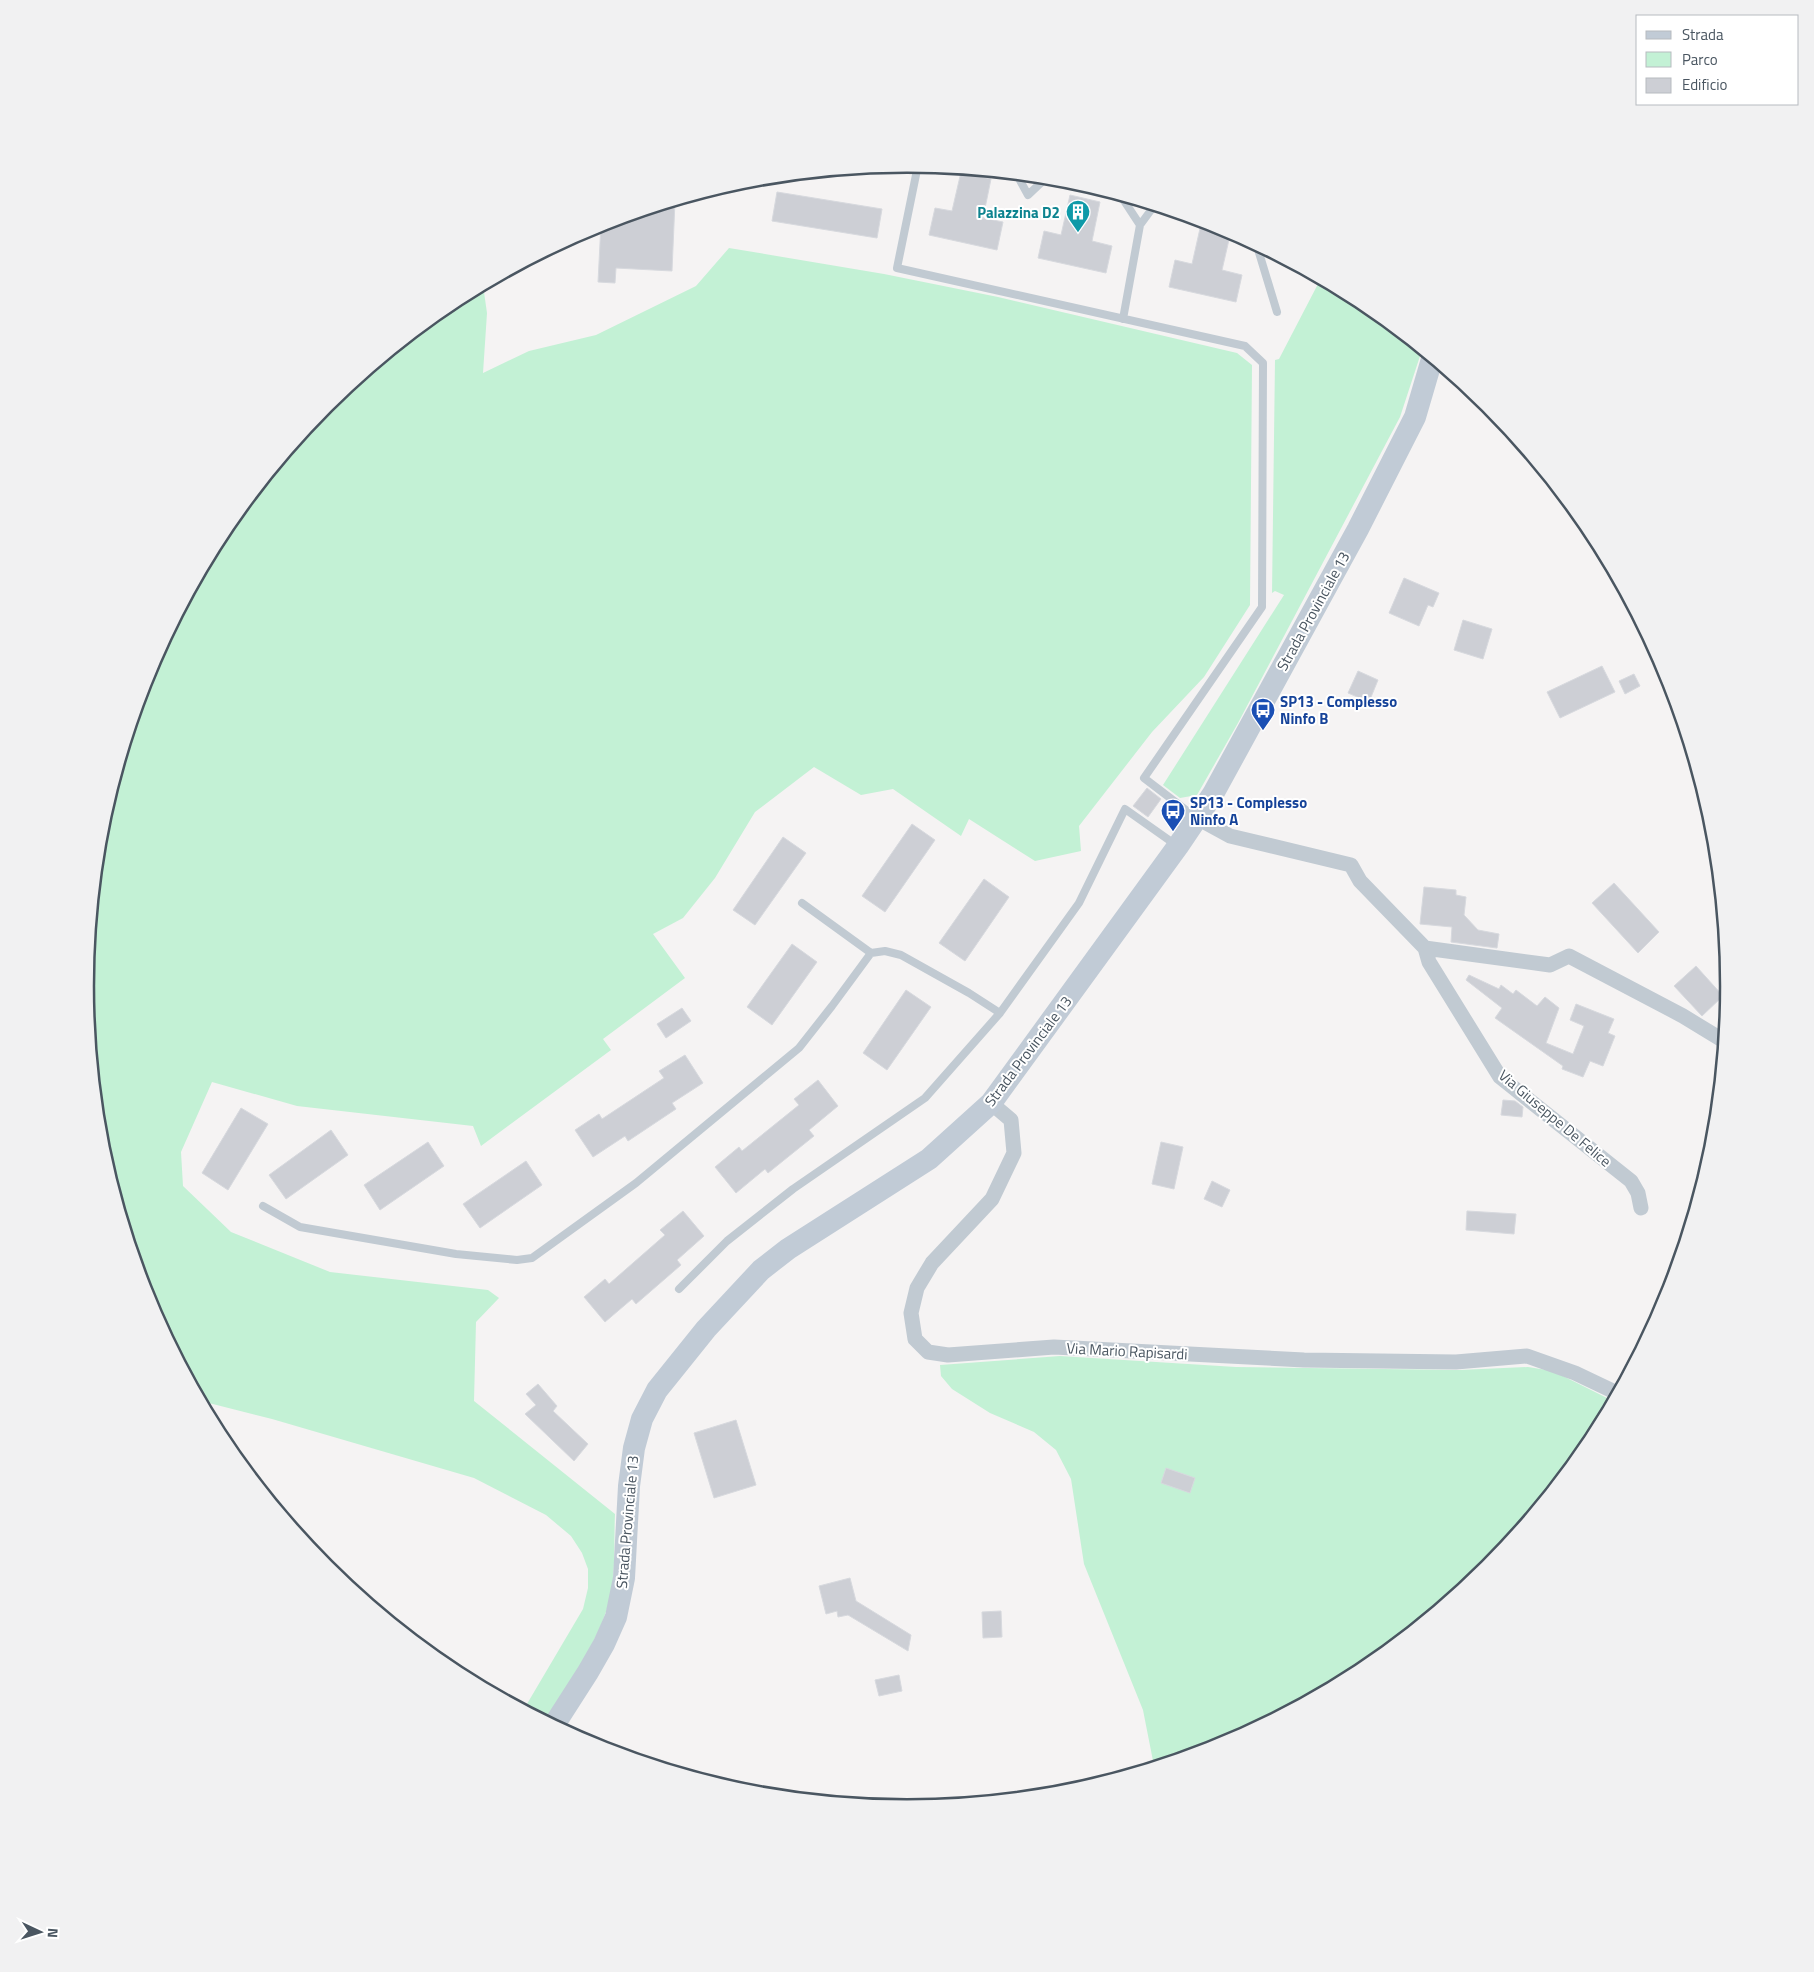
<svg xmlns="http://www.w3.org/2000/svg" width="1814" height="1972" viewBox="0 0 1814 1972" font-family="'Titillium Web',sans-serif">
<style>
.green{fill:#c3f1d5}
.building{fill:#cdcfd5;stroke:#d7d9de}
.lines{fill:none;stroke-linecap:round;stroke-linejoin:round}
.lane{stroke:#c1cad2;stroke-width:8}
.street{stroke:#c1cad2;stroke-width:15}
.secondary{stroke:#c1cbd6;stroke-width:22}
.labels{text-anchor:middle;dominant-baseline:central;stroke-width:4;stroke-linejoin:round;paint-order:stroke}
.culture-label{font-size:15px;font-weight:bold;fill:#0d838f;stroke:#fff;text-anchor:end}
.street-label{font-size:15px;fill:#4a5661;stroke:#fff}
.transit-label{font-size:15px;font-weight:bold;fill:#164399;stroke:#fff;text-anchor:start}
.rim{fill:none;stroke:#4a5661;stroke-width:2.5}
</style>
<rect width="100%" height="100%" fill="#f5f3f3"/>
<path class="green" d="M729,248l155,26 114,23 239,56 15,12 -2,240 -46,72 -52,55 -73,94 2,25 -46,10 -66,-42 -8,17 -68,-47 -32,6 -47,-28 -59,45 -40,66 -32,40 -30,16 32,44 -82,61 8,11 -130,96 -8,-20 -176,-20 -85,-24 -31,70 2,34 48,46 99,40 158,18 11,8 -23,24 -2,79 141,113c-1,22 0,44 -2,66 -5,51 -41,97 -68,140l-21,-11 59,-100 5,-21v-19l-6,-16 -11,-17 -25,-21 -72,-37 -202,-59 -71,-18 -54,-101 -46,-154 -16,-160 16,-161 47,-154 76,-142 102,-124 125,-103 32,-17 4,28 -4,60 46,-22 67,-16 100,-49z
M1322,280l42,23 58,47 -22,67 -162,306 -41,72 -17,3 -17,-13 121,-190 -9,-4 -3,2 3,-233 4,-1 40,-77z
M1060,1356l176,11 223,3 69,-3 25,4 60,30 -23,42 -102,124 -125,103 -142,76 -67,20 -11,-56 -59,-146 -13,-85 -15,-29 -22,-18 -44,-19 -38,-24 -11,-13 -1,-11z"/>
<path class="building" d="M961,172l30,7 -8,39 20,4 -6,28 -68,-15 6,-27 17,3z
M777,192l105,17 -5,29 -105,-17z
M1070,195l30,7 -8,39 20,5 -6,27 -68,-15 6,-27 17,4z
M675,201l-3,70 -56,-3 -1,15 -17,-1 3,-58z
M1201,224l30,7 -9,39 20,5 -6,27 -67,-15 6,-27 17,4z
M1404,578l35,15 -6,14 -5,-2 -9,21 -30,-13z
M1463,620l29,9 -9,30 -29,-9z
M1602,666l13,26 -55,26 -13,-26z
M1358,671l20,9 -9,22 -21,-9z
M1634,674l6,12 -15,8 -6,-13z
M1147,788l14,11 -13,18 -15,-11z
M912,824l23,16 -50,72 -23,-16z
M783,837l23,16 -51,72 -22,-15z
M984,879l25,18 -44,64 -26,-18z
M1614,883l45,49 -21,21 -46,-50z
M1424,887l32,3v5l10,2 -2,18 14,15 21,4 -2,14 -46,-6 1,-15 -32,-3z
M792,944l25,18 -45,63 -25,-18z
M1696,966l27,30 -21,20 -28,-30z
M1469,975l30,14 2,-4 12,9 3,-4 21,16 8,-9 14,11 -13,35 27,11 11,-28 -14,-6 6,-16 38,15 -6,14 7,3 -12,30 -13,-5 -7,16 -21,-8 1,-3 -68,-48 7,-10 -36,-28z
M906,990l25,17 -44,63 -24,-17z
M682,1008l9,13 -25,17 -9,-14z
M685,1055l18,28 -31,20 4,6 -48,32 -3,-5 -32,21 -18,-27 24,-16 3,5 62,-41 -5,-7z
M818,1080l20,26 -29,24 5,6 -46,37 -3,-4 -29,24 -21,-26 24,-20 3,4 57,-46 -5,-6z
M1503,1100l12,1 8,6 -1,10 -21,-2z
M241,1108l27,16 -40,66 -26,-17z
M331,1130l17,25 -62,44 -17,-24z
M428,1142l16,24 -64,44 -16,-25z
M1161,1142l22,5 -9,42 -22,-5z
M526,1161l16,24 -62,43 -17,-24z
M1212,1181l18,9 -8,17 -18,-8z
M683,1211l21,25 -27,24 4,5 -45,39 -4,-5 -27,23 -21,-25 21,-18 4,5 56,-49 -5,-5z
M1467,1211l49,3 -2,20 -48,-4z
M538,1384l19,22 -4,5 35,33 -14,17 -49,-47 11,-9 -10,-11z
M736,1420l20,65 -42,13 -20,-65z
M1166,1468l29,10 -5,15 -29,-10z
M850,1578l6,23 55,34 -3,16 -60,-36 -10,2 -1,-6 -11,3 -7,-28z
M1001,1611l1,26 -19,1 -1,-26z
M899,1675l3,16 -23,5 -4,-16z"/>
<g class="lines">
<path class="lane" d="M918,165l-21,103 348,78 18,17 -1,244 -118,171 51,39
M1017,175l11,20 18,-17
M1121,196l19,29
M1257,246l20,66
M1123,319l17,-94 14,-19
M802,903l69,50
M263,1206l37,21 156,27 61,6 15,-2 104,-75 163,-135 33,-42 39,-53 14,-2 16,4 68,38 31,20
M679,1289l48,-48 66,-52 132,-91 75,-85 79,-110 46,-94 51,36"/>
<path class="street" d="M1197,818l33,18 121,29 9,16 65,67 125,17 19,-9 114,60 41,25
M1425,948l4,14 71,115 131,104 7,12 3,15
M991,1103l20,17 3,33 -22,46 -60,64 -15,25 -6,25 4,26 13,13 20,3 106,-8 250,13 152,2 71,-6 48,17 42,20"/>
<path class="secondary" d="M554,1725l34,-53 16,-28 12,-27 8,-39 5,-92 5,-38 8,-29 15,-29 49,-61 55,-59 27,-21 141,-90 62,-56 187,-257 35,-52 145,-265 57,-112 17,-58"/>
</g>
<defs>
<symbol id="building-pin" viewBox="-11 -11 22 30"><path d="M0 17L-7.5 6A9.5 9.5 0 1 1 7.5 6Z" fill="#0f9aa8" stroke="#fff"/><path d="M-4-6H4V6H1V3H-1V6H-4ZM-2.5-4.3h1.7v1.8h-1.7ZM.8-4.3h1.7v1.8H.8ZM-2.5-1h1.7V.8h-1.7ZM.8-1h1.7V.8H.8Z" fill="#fff"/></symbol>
<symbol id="bus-pin" viewBox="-11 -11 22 30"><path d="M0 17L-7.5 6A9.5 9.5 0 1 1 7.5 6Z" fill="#1a4fb4" stroke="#fff"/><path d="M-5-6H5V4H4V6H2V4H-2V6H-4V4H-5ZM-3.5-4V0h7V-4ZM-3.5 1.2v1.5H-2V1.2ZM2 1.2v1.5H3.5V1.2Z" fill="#fff"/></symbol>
</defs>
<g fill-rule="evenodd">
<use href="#building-pin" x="1064" y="198" width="28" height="38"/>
<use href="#bus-pin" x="1249" y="696" width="28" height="38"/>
<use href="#bus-pin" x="1159" y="797" width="28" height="38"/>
</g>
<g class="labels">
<g class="culture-label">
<text x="1060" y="212">Palazzina D2</text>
</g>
<g class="street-label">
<text transform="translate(1313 611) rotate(-61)">Strada Provinciale 13</text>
<text transform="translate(1028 1051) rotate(-53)">Strada Provinciale 13</text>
<text transform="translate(1555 1118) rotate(40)">Via Giuseppe De Felice</text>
<text transform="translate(1127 1351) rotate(3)">Via Mario Rapisardi</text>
<text transform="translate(627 1522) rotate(-85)">Strada Provinciale 13</text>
</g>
<g class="transit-label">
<text x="1280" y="701">SP13 - Complesso<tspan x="1280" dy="17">Ninfo B</tspan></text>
<text x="1190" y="802">SP13 - Complesso<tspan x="1190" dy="17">Ninfo A</tspan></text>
</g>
</g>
<path d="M0 0H1814V1972H0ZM94 986a813 813 0 1 1 1626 0a813 813 0 1 1-1626 0Z" fill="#f1f1f2" fill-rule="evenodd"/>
<path class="rim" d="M94 986a813 813 0 1 1 1626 0a813 813 0 1 1-1626 0Z"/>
<rect x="1636" y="15" width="162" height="90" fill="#ffffff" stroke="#b7bbc0"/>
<rect x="1646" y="31" width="25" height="8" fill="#c1cbd6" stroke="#b7bbc0"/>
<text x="1682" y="40" font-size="15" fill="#4a5661">Strada</text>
<rect x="1646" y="52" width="25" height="15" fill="#c3f1d5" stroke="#b7bbc0"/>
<text x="1682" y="65" font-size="15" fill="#4a5661">Parco</text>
<rect x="1646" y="78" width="25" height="15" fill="#cdcfd5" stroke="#b7bbc0"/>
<text x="1682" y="90" font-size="15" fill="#4a5661">Edificio</text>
<g transform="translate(40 1932) rotate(94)" stroke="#ffffff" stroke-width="4" paint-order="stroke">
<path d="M0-4L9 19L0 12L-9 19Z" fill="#4a5661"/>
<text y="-8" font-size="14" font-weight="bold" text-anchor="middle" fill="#4a5661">N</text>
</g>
</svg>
